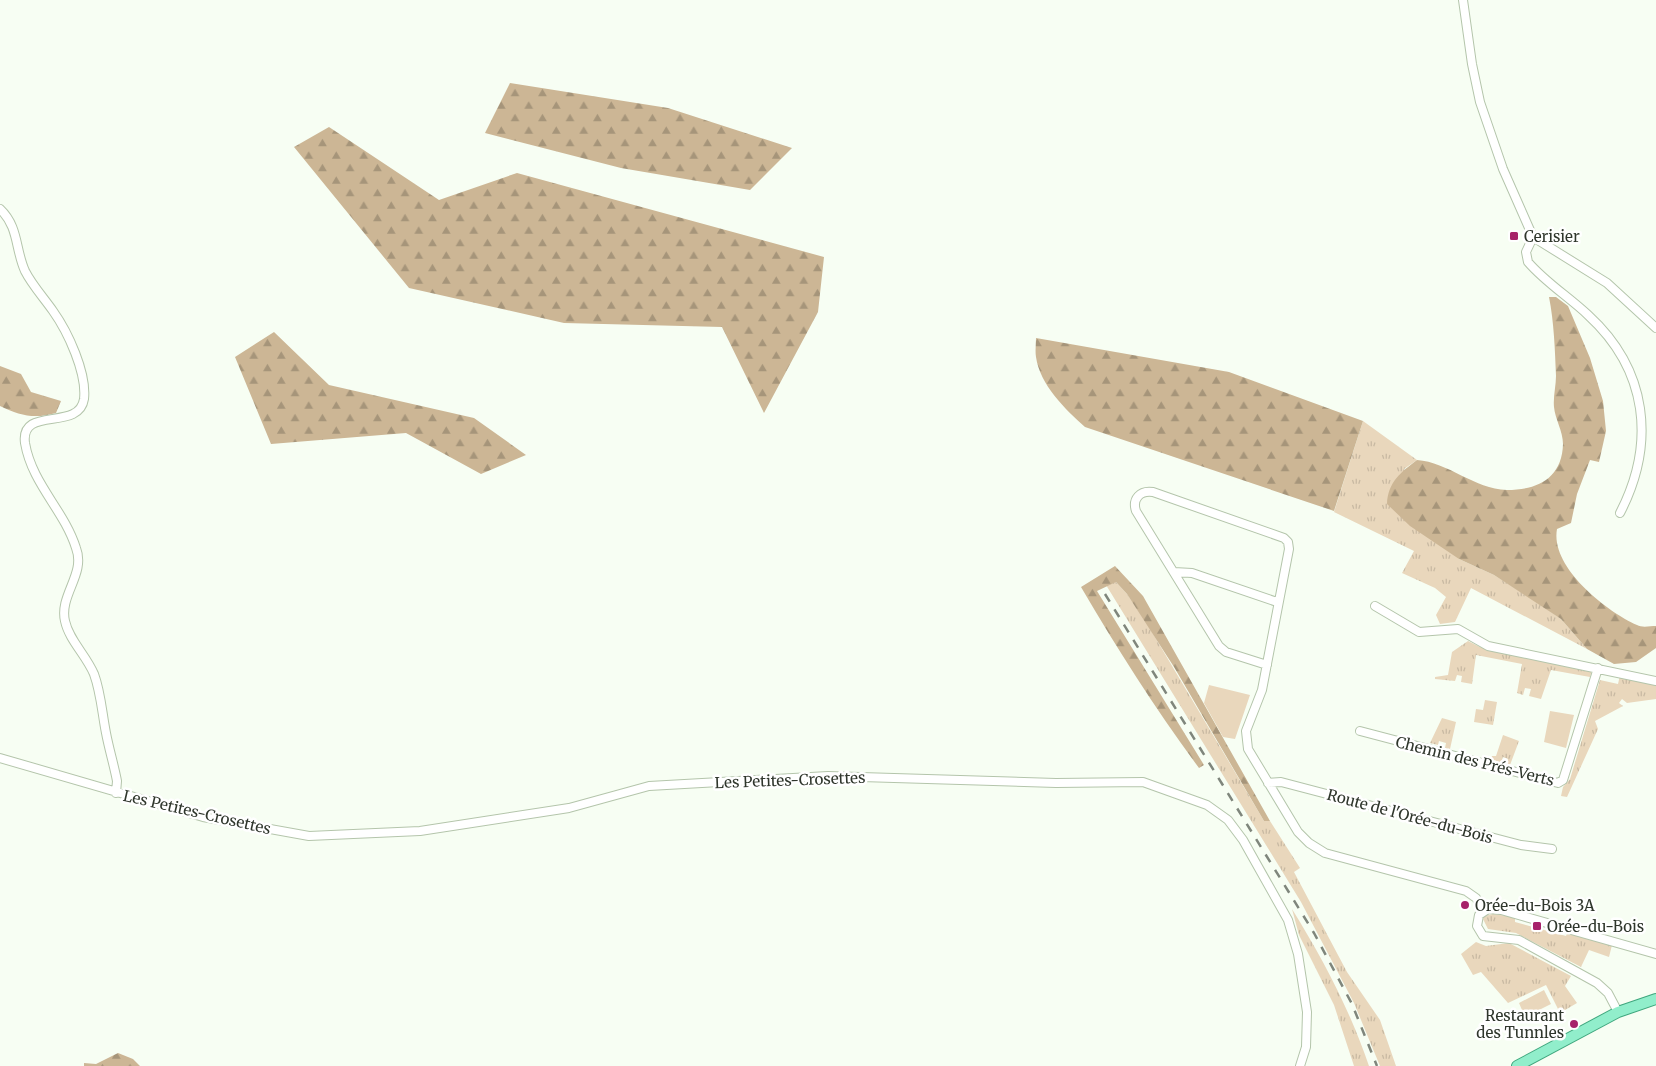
<svg xmlns="http://www.w3.org/2000/svg" width="1656" height="1066" viewBox="0 0 1656 1066" font-family="Merriweather,serif">
<style>
.grass{fill:url(#grass-tufts)}
.forest{fill:url(#forest-firs)}
.park{fill:#e9d7bc}
.lines{fill:none;stroke-linecap:round;stroke-linejoin:round}
.minor-casing{stroke:#b4c5ab;stroke-width:10}
.major-casing{stroke:#3fa67d;stroke-width:12}
.minor{stroke:#fff;stroke-width:8}
.major{stroke:#91eecb;stroke-width:10}
.rail{stroke:#7f867c;stroke-width:2.5;stroke-dasharray:9 9;stroke-linecap:butt}
.poi-dot{fill:#a7226b;stroke:#fff;stroke-width:2}
.labels{text-anchor:middle;dominant-baseline:central;stroke-width:5;stroke-linejoin:round;paint-order:stroke}
.poi-label{font-size:15px;fill:#2f362c;stroke:#fff;text-anchor:start}
.street-label{font-size:15px;fill:#2f362c;stroke:#fff}
</style>
<defs>
<pattern id="grass-tufts" width="24" height="20" patternUnits="userSpaceOnUse" patternTransform="scale(1.25)"><rect width="24" height="20" fill="#e9d7bc"/><path d="M3 7l-1-3M5 7V3M7 7l1-3M15 17l-1-3M17 17v-4M19 17l1-3" fill="none" stroke="#c8b9a2"/></pattern>
<pattern id="forest-firs" width="22" height="20" patternUnits="userSpaceOnUse" patternTransform="scale(1.25)"><rect width="22" height="20" fill="#ccb695"/><path d="M5 1l3.5 6h-7zM16 11l3.5 6h-7z" fill="#a6957a"/></pattern>
</defs>
<rect width="100%" height="100%" fill="#f7fef3"/>
<path class="grass" d="M1363,421l54,39 -13,9 55,90 35,16 37,23 30,21 26,30 -116,-61 -16,34 -15,2 -4,-9 10,-18 -11,-9 -33,-15 12,-22 -80,-39z
M1111,582h5l11,12 19,28 118,199h6l30,47 -6,4 53,100 33,48 16,46h-16l-26,-63 -53,-101 -195,-317z
M1468,641l12,6 112,23 -2,7 -39,-7 -10,29 -12,-3 2,-7 -6,-1 -2,7 -6,-2 5,-29 -46,-9 -4,29 -11,-2 1,-6 -5,-1 -2,6 -20,-2v-2l13,-2 4,-23z
M1620,675l36,8v16l-29,4 -5,-4 -3,4 4,3 -28,15 3,8 -31,68 -6,-1 2,-9 7,-8 30,-99 18,4z
M1485,700l12,2 -4,23 -19,-3 2,-13 7,1z
M1442,718l14,4 -6,27 -5,-1 1,-5 -7,-2 -1,4 -8,-2z
M1503,735l16,6 -9,24 -3,-2 1,-4 -5,-2 -2,6 -10,-4 1,-3h4z
M1292,909c31,50 58,101 77,157h-15l-20,-61 -35,-70z
M1493,914l22,3v5l51,14 2,-5 44,14 -3,12 -20,-7 -8,17 -65,-34 -28,-4 -5,-10 1,-3z
M1476,942l10,4 23,-3 62,33 -6,10 12,17 -17,10 -14,-28 -38,18 -27,-31 -8,3 -12,-21z"/>
<path class="forest" d="M510,83l158,25 124,40 -42,42 -129,-22 -136,-35z
M329,127l110,73 78,-27 307,84 -6,55 -54,101 -42,-86 -158,-4 -155,-35 -115,-141z
M1549,297h7l12,9 22,52 13,43 3,30 -7,31 -9,-2 -13,34 -6,29 -14,6c-7,38 49,82 80,96 5,3 13,1 19,1v22l-20,14 -22,2 -27,-15 -26,-30 -67,-44 -35,-16 -49,-33 -23,-22c1,-22 14,-32 30,-44 31,2 57,29 90,30 31,0 55,-12 56,-46 0,-13 -8,-25 -9,-37 -1,-10 2,-21 2,-31 -1,-26 -2,-54 -7,-79z
M274,332l55,53 145,33 52,37 -45,19 -75,-41 -135,11 -36,-87z
M1036,338l193,34 134,49 -29,90 -249,-84c-20,-18 -45,-42 -49,-70 -1,-6 0,-13 0,-19z
M0,366l21,8 10,18 30,9 -5,12c-21,6 -36,3 -56,-7z
M1115,566l28,30 127,225h-6l-90,-154 -47,-73 -11,-12 -19,9 107,174 -5,3c-43,-58 -81,-118 -118,-181z
M118,1053l15,6 7,7h-56v-3l12,1z"/>
<path class="park" d="M1209,685l41,10 -15,44 -12,-2 -19,-34z
M1550,711l24,4 -8,33 -22,-6z
M1544,990l7,14 -26,13 -6,-14z"/>
<g class="lines">
<defs>
<path id="minor" d="M1463,0l9,64 8,38 23,67 30,68 74,46 49,45
M0,209c19,18 15,40 25,62 7,14 19,27 28,40 15,21 34,62 31,88 -5,33 -64,6 -59,44 7,41 39,67 51,105 10,26 -17,47 -11,73 4,19 21,34 29,53 7,19 8,39 12,59 3,16 8,32 11,48l-1,12
M1533,237l-7,15 2,10c17,20 41,35 60,53 60,55 68,128 32,198
M1174,572l18,1 85,29
M1375,606l44,26 39,-3 30,17 168,35
M1267,665l-41,-13 -7,-6 -83,-135c-4,-12 4,-21 17,-19l131,46 4,4 1,7 -27,141 -16,41 2,18 50,83 11,11 16,10 141,38 10,7 8,12
M1360,731l198,52 5,-3 35,-112
M0,758l203,59 106,19 111,-5 149,-23 80,-22 179,-10 228,7 87,-1 64,23 21,15 15,20 45,80 10,34 9,58 -1,35 -6,19
M1268,783l13,-1 240,63 31,4
M1618,1012l-10,-19 -11,-10 -78,-43 -36,-4 -6,-10 2,-11 9,-6 13,1 155,44"/>
<path id="major" d="M1517,1066l101,-54 38,-13"/>
</defs>
<use href="#minor" class="minor-casing"/>
<use href="#major" class="major-casing"/>
<use href="#minor" class="minor"/>
<use href="#major" class="major"/>
<path class="rail" d="M1105,594l209,339 38,71 25,62"/>
</g>
<g class="poi-dot">
<rect x="1509" y="231" width="10" height="10" rx="2.5"/>
<circle cx="1465" cy="905" r="5"/>
<rect x="1532" y="921" width="10" height="10" rx="2.5"/>
<circle cx="1574" cy="1024" r="5"/>
</g>
<g class="labels">
<g class="poi-label">
<text x="1524" y="236">Cerisier</text>
<text x="1475" y="905">Orée-du-Bois 3A</text>
<text x="1547" y="926">Orée-du-Bois</text>
<text x="1564" y="1015" text-anchor="end">Restaurant<tspan x="1564" dy="17">des Tunnles</tspan></text>
</g>
<g class="street-label">
<text transform="translate(1475 761) rotate(14)">Chemin des Prés-Verts</text>
<text transform="translate(790 780) rotate(-2)">Les Petites-Crosettes</text>
<text transform="translate(197 812) rotate(13)">Les Petites-Crosettes</text>
<text transform="translate(1410 816) rotate(15)">Route de l'Orée-du-Bois</text>
</g>
</g>
</svg>
